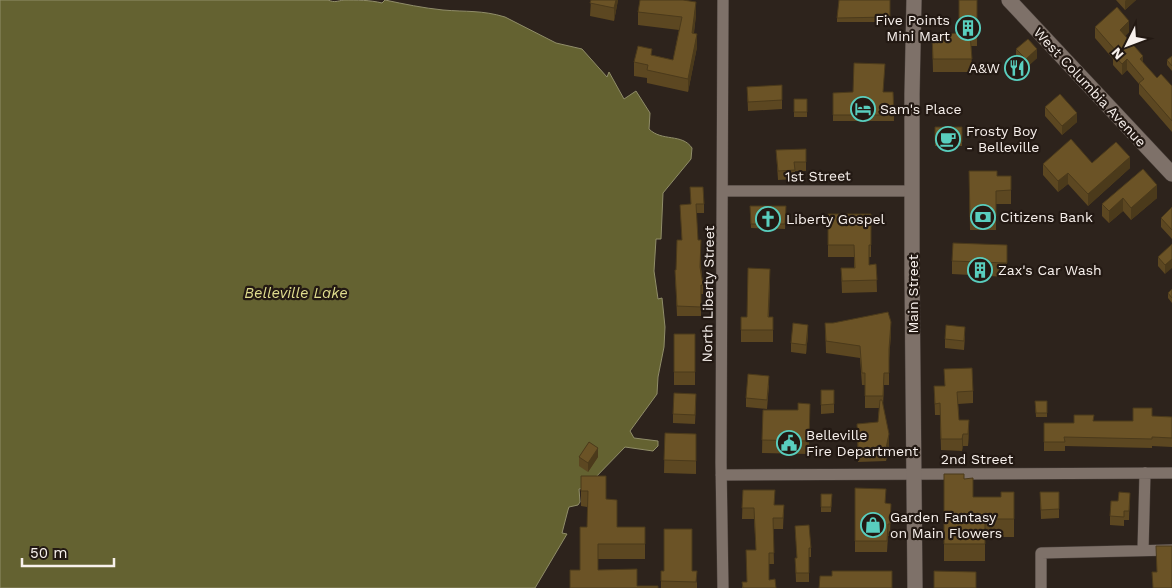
<svg xmlns="http://www.w3.org/2000/svg" width="1172" height="588" viewBox="0 0 1172 588" font-family="'Work Sans',sans-serif">
<style>
.water{fill:#646231;stroke:#908d69}
.lines{fill:none;stroke-linecap:round;stroke-linejoin:round}
.minor-casing{stroke:#473e39;stroke-width:12}
.secondary-casing{stroke:#473e39;stroke-width:16}
.minor{stroke:#7e7169;stroke-width:11}
.secondary{stroke:#7e7169;stroke-width:15}
.wall{fill:#5c4721}
.shaded-wall{fill:#4b3a1b}
.building{fill:#6b5326;stroke:#4b3a1b}
.labels{text-anchor:middle;dominant-baseline:central;stroke-width:4.5;stroke-linejoin:round;paint-order:stroke}
.poi-label{font-size:14px;fill:#f8f1ed;stroke:#231913;text-anchor:start}
.street-label{font-size:14px;fill:#f8f1ed;stroke:#231913}
.water-label{font-size:15px;font-style:italic;fill:#e0dd8e;stroke:#231913}
</style>
<rect width="100%" height="100%" fill="#2d231c"/>
<path class="water" d="M0,0h328c7,3 9,1 16,0 13,0 26,0 38,3l3,-3c19,4 38,8 58,10 23,2 39,0 62,7l51,26 26,6 25,28 2,-5 15,27 12,-8 14,22 -1,16c13,13 33,4 43,19l-1,11 -28,34 -2,46h-5l-2,32 4,28 4,-1 3,29 -1,20 -6,30 -1,17 -27,37 4,7 24,3v5l-5,5 -28,-4 -34,35 -5,6 -7,1 1,13 -2,3 -9,2 -1,3 -6,23 5,1 -32,54h-535z"/>
<g class="lines">
<defs>
<path id="minor" d="M724,191h189
M721,475l451,-2
M1143,550l2,-77
M723,588l-2,-125 2,-463
M1041,588v-35l131,-3"/>
<path id="secondary" d="M914,0l-2,94v180l3,314
M1009,0l163,174"/>
</defs>
<use href="#minor" class="minor-casing"/>
<use href="#secondary" class="secondary-casing"/>
<use href="#minor" class="minor"/>
<use href="#secondary" class="secondary"/>
</g>
<path class="wall" d="M591,0h27l-4,21 -24,-5z
M890,0v22h-53v-4z
M977,0v46h-6l1,26h-39l-1,-37 27,-2z
M1116,0h20l-11,10z
M638,12l58,3 -2,18 3,14 -9,45 -41,-9v-5l-13,-2v-14l18,-7 21,5 6,-30 -41,-5z
M1095,27l34,5 -4,4 18,27 14,15 15,8v46l-33,-38v-10l-12,-14 -5,5 -9,-10v-6l-18,-21z
M1016,49l21,9 -11,10 -10,-10z
M1172,56v15l-5,-6v-5z
M782,85v24l-34,2 -1,-24z
M893,92l1,29h-61v-28z
M794,99h13v18h-13z
M1045,107l32,15 -15,13 -17,-19z
M935,127h27v19h-27z
M776,150l30,12v9h-11v8l-17,1z
M1043,164l87,4 -42,38 -20,-22 -10,8 -15,-17z
M1143,169l14,29 -26,22 -8,-9 -14,12 -7,-7v-12z
M969,171l28,5h14v28h-15v26h-26z
M690,187l14,17v9h-8l2,27 5,45v9h-2v22h-24l-2,-46h1l6,-30 -2,-35 11,-1z
M750,206h36l-1,23 -34,-1z
M1172,207v32l-11,-12v-9z
M828,214h43v43h-2v8l7,-1 1,28 -35,1 -1,-25h13v-11h-26z
M1172,244l-7,30 -7,-8v-9z
M1007,245v32l-55,-3v-13z
M770,280l-1,37h4v25h-32v-25h6z
M1172,289v14l-4,-5v-5z
M825,323l66,11 -2,24v27h-5l-1,22 6,41 -3,13 -28,1 -1,-38 21,-2 1,-14h-14v-23h-3l-2,-27 -34,-5z
M674,334h21v51h-21z
M808,334l-2,20 -15,-2v-9z
M965,336l-1,14 -19,-2v-9z
M944,369l29,22v12l-15,1 1,16 10,12 -1,14h-5l-1,5 -21,-1 -1,-35h-5l-1,-29h11z
M769,385l-2,24 -21,-2v-9z
M821,390h13v23l-13,1z
M1035,401h12v16h-11z
M696,403l-1,21 -22,-1v-9z
M810,404l-1,50 -47,-1 1,-43h35z
M1152,416l20,1v30l-20,-1v2l-87,-2v5h-21v-28h30l20,-2h39z
M665,433l31,1v40l-32,-1z
M579,457h19l-10,15 -9,-6z
M944,474l20,5 9,18h28l13,-5v45h-29v24h-41z
M581,476l25,23 11,28h28v32h-47l-28,29 10,-18 7,-43v-20l-6,-1z
M855,488l31,15 5,1 -1,32h-2l-1,16h-32z
M743,490l32,15h9l-1,24h-10l1,35h-5v16l7,8h-34v-6h5l9,-32 -2,-31h-12z
M1040,492h19v26l-18,1z
M1130,493l-1,27h-5v6l-14,-1v-9l8,-15z
M821,494h11l-1,18h-10z
M795,526l16,22v9h-2v25h-13l-1,-24h2z
M661,571h31l5,12v5h-36z"/>
<path class="shaded-wall" d="M616,0h2l-4,21v-13z
M1126,0h10l-11,10v-9z
M696,2v13l-4,31v-13z
M1129,21v11l-9,8v-10z
M697,34v13l-9,45v-13z
M1037,49v9l-11,10v-9z
M1143,56v11l-3,-8z
M1127,59v11l-5,5v-11z
M1077,113v9l-15,13v-9z
M1130,157v11l-42,38v-12z
M1068,173v11l-10,8v-11z
M1157,185v13l-26,22v-12z
M1123,198v13l-14,12v-12z
M1172,259v9l-7,6v-9z
M891,322v12l-2,27v-12z
M808,325v9l-2,20v-9z
M969,420v12l-1,14v-12z
M889,434v14l-3,13v-13z
M963,434v12l-1,5v-12z
M598,448v9l-10,15v-9z"/>
<path class="building" d="M591,0h25l-2,8 -24,-5z
M640,0h43l13,2 -4,31 5,1 -9,45 -41,-9 1,-5 -14,-3 4,-16 14,3 -1,6 22,5 9,-43 -44,-5z
M839,0h51v17l-53,1z
M959,0h18v33h-7l2,26h-39l-1,-24 27,-2z
M1117,7l12,14 -9,9 23,26 -3,3 17,19 4,-4 11,12v35l-33,-38 5,-4 -17,-20 -5,5 -9,-10 3,-3 -21,-24z
M1028,39l9,10 -11,10 -10,-10z
M1172,56v10l-5,-6z
M854,63l31,1 -2,28h10l1,23h-61v-22l20,-1z
M782,85v15l-34,2 -1,-15z
M1060,94l17,19 -15,13 -17,-19z
M794,99h13v13h-13z
M935,127h27v15l-27,-1z
M1071,139l21,24 24,-21 14,15 -42,37 -20,-21 -10,8 -15,-17z
M806,149v13h-12l1,8 -17,1 -2,-21z
M1143,169l14,16 -26,23 -8,-10 -14,13 -7,-7z
M969,171h28v5h14v14l-15,1v25l-26,1z
M690,187h13l1,17h-8l2,36h3l-1,27 3,18h-2v22l-24,-1 -2,-36h1l1,-30h5l-2,-35 11,-1z
M750,206h36l-1,18h-34z
M1172,207v23l-11,-12z
M828,214h43v31h-2v20l7,-1 1,16 -35,1 -1,-13h14l-1,-23h-26z
M953,243l54,2v18l-55,-2z
M1172,244v15l-7,6 -7,-8z
M748,268l22,1 -2,48h5v13h-32v-13h6z
M1172,289v9l-4,-5z
M888,312l3,10 -2,27v24h-5l-1,23h-18v-23h-3l-2,-27 -34,-5 -1,-18h8z
M793,323l15,2 -2,20 -15,-2z
M946,325l19,2 -1,14 -19,-2z
M674,334h21v38h-21z
M972,368l1,23 -16,1 2,28h10l-1,14h-5l-1,5h-21l-1,-36 -5,1 -1,-18h11l-1,-17z
M748,374l21,2 -2,24 -21,-2z
M821,390h13v14l-13,1z
M674,393l22,1 -1,21 -22,-1z
M880,400h2l7,34 -3,14h-28l-1,-24 21,-2z
M1035,401h12v12h-11z
M798,403l12,1 -1,37 -47,-1 1,-30h35z
M1133,408h19v8l20,1v21l-20,-1v2l-88,-2 1,5h-21v-19h30v-8h20l-1,6h40z
M665,433l31,1v27l-32,-1z
M589,442l9,6 -10,15 -9,-6z
M944,474h20v5l9,-1v19h28v-5h13v27h-29v25h-41z
M581,476h25v23l11,1v27h28v17h-47v26l39,-1v17h21v2h-88v-18h10v-43h7l1,-36h-7z
M855,488l31,1 -1,14 6,1 -1,20h-2l-1,17h-32z
M743,490h32l-1,15h10l-1,13h-10l1,35h-5v27l6,-1 1,9h-33l-1,-6h5l-1,-32h10l-2,-42h-12z
M1040,492h19v17l-18,1z
M1119,492l11,1 -1,18h-5v6l-14,-1 1,-15h7z
M821,494h11l-1,13h-10z
M809,525l2,23h-2v25h-13l-1,-15h2l-2,-32z
M664,529h28v42h5l-1,11 -35,-1v-10h3z
M1156,546h16v42h-19l-1,-16h5z
M832,571h60v17h-73l1,-12h12z
M934,571l42,1v16h-42z"/>
<defs>
<symbol id="building-ring" viewBox="-11 -11 22 22"><circle r="9.5" fill="#231913" stroke="#59cebe" stroke-width="1.5"/><path d="M-4-6H4V6H1V3H-1V6H-4ZM-2.5-4.3h1.7v1.8h-1.7ZM.8-4.3h1.7v1.8H.8ZM-2.5-1h1.7V.8h-1.7ZM.8-1h1.7V.8H.8Z" fill="#59cebe"/></symbol>
<symbol id="restaurant-ring" viewBox="-11 -11 22 22"><circle r="9.5" fill="#231913" stroke="#59cebe" stroke-width="1.5"/><path d="M-5-6h1v4h1v-4h1v4h1v-4h1v5L-1.5 .5V6h-2V.5L-5-1ZM5-6V6H3V1.5H1.5Q1.5-4 5-6Z" fill="#59cebe"/></symbol>
<symbol id="hotel-ring" viewBox="-11 -11 22 22"><circle r="9.5" fill="#231913" stroke="#59cebe" stroke-width="1.5"/><path d="M-6-4.5h1.5V1H6V5H4.5V3h-9V5H-6ZM-4 0a1.8 1.8 0 1 1 3.6 0ZM.5 0V-2.5h3Q6-2.5 6 0Z" fill="#59cebe"/></symbol>
<symbol id="cafe-ring" viewBox="-11 -11 22 22"><circle r="9.5" fill="#231913" stroke="#59cebe" stroke-width="1.5"/><path d="M-5.5-4.5H6V0H3Q3 3.5 0 3.5H-2.5Q-5.5 3.5-5.5 0ZM3-3.2v2h1.7v-2ZM-6 4.5H4V6H-6Z" fill="#59cebe"/></symbol>
<symbol id="bank-ring" viewBox="-11 -11 22 22"><circle r="9.5" fill="#231913" stroke="#59cebe" stroke-width="1.5"/><path d="M-6-4H6V4H-6ZM0-2.3a2.3 2.3 0 1 0 0 4.6a2.3 2.3 0 1 0 0-4.6Z" fill="#59cebe"/></symbol>
<symbol id="church-ring" viewBox="-11 -11 22 22"><circle r="9.5" fill="#231913" stroke="#59cebe" stroke-width="1.5"/><path d="M-1.2-6h2.4v3.5h3.3v2.4h-3.3V6h-2.4V-.1h-3.3v-2.4h3.3Z" fill="#59cebe"/></symbol>
<symbol id="civic-ring" viewBox="-11 -11 22 22"><circle r="9.5" fill="#231913" stroke="#59cebe" stroke-width="1.5"/><path d="M-.6-6.5H3V-4.5H.6V-3L4-1V1h2V6H-6V1h2V-1L-.6-3ZM-1.2 2.5V6h2.4V2.5Z" fill="#59cebe"/></symbol>
<symbol id="shop-ring" viewBox="-11 -11 22 22"><circle r="9.5" fill="#231913" stroke="#59cebe" stroke-width="1.5"/><path d="M-5-2.5h2.3a2.7 3.5 0 0 1 5.4 0H5L5.5 6h-11ZM-1.5-2.5h3a1.5 2.3 0 0 0-3 0Z" fill="#59cebe"/></symbol>
</defs>
<g fill-rule="evenodd">
<use href="#building-ring" x="954" y="14" width="28" height="28"/>
<use href="#restaurant-ring" x="1003" y="54" width="28" height="28"/>
<use href="#hotel-ring" x="849" y="95" width="28" height="28"/>
<use href="#cafe-ring" x="934" y="125" width="28" height="28"/>
<use href="#bank-ring" x="969" y="203" width="28" height="28"/>
<use href="#church-ring" x="754" y="205" width="28" height="28"/>
<use href="#building-ring" x="966" y="256" width="28" height="28"/>
<use href="#civic-ring" x="775" y="429" width="28" height="28"/>
<use href="#shop-ring" x="859" y="511" width="28" height="28"/>
</g>
<g class="labels">
<g class="poi-label">
<text x="950" y="20" text-anchor="end">Five Points<tspan x="950" dy="16">Mini Mart</tspan></text>
<text x="1000" y="68" text-anchor="end">A&amp;W</text>
<text x="880" y="109">Sam's Place</text>
<text x="966" y="131">Frosty Boy<tspan x="966" dy="16">- Belleville</tspan></text>
<text x="1000" y="217">Citizens Bank</text>
<text x="786" y="219">Liberty Gospel</text>
<text x="998" y="270">Zax's Car Wash</text>
<text x="806" y="435">Belleville<tspan x="806" dy="16">Fire Department</tspan></text>
<text x="890" y="517">Garden Fantasy<tspan x="890" dy="16">on Main Flowers</tspan></text>
</g>
<g class="street-label">
<text transform="translate(1090 87) rotate(47)">West Columbia Avenue</text>
<text transform="translate(818 176) rotate(-1)">1st Street</text>
<text transform="translate(708 294) rotate(-89)">North Liberty Street</text>
<text transform="translate(913 294) rotate(-90)">Main Street</text>
<text x="977" y="459">2nd Street</text>
</g>
<g class="water-label">
<text x="296" y="293">Belleville Lake</text>
</g>
</g>
<g transform="translate(1127 45) rotate(228)" stroke="#231913" stroke-width="4" paint-order="stroke">
<path d="M0-4L9 19L0 12L-9 19Z" fill="#f8f1ed"/>
<text y="-8" font-size="14" font-weight="bold" text-anchor="middle" fill="#f8f1ed">N</text>
</g>
<path d="M22 558v8h92v-8" fill="none" stroke="#f8f1ed" stroke-width="2.5"/>
<text x="30" y="558" font-size="15" fill="#f8f1ed" stroke="#231913" stroke-width="4" paint-order="stroke">50 m</text>
</svg>
